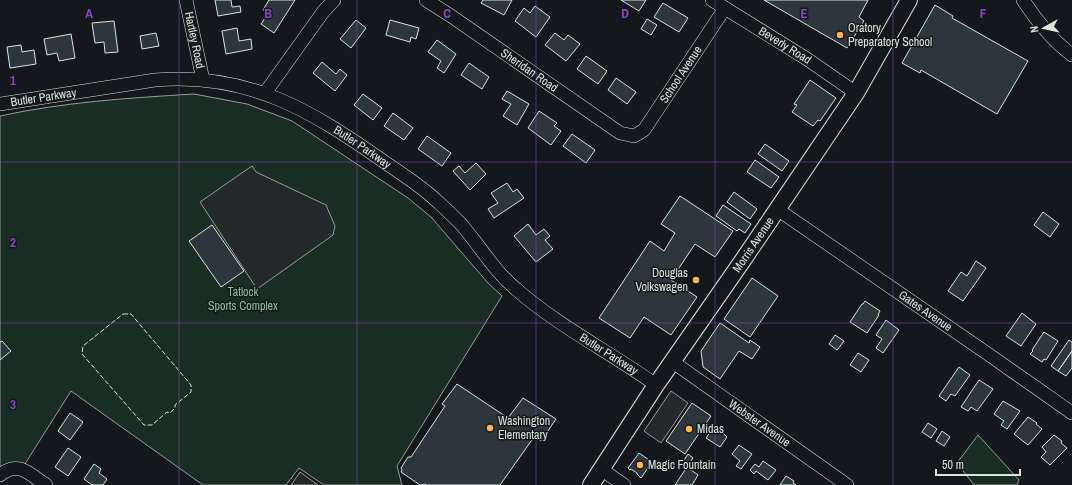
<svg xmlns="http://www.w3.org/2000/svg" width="1072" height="485" viewBox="0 0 1072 485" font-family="'Archivo Narrow',sans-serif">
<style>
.green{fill:#1a2d24;stroke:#939e99}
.parking{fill:#24282b;stroke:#939e99}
.building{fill:#2c363c;stroke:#d8e6dc}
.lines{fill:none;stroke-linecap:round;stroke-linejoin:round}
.minor-casing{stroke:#d8e6dc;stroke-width:14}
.major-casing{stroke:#d8e6dc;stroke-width:18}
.minor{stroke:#14181c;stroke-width:13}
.major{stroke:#14181c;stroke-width:16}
.fence{stroke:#d8e6dc;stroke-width:1;stroke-dasharray:5 2;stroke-linecap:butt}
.grid{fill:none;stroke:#8948c3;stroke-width:1;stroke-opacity:0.55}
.poi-dot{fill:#ffb74d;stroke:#14181c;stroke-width:1.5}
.labels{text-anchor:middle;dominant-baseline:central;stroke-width:3;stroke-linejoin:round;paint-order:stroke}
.poi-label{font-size:12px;fill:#d8e6dc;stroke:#14181c;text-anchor:start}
.street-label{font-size:12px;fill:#d8e6dc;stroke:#14181c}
.park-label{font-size:12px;fill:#8ac095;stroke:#14181c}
.grid-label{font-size:13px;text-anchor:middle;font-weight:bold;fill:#8948c3;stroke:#14181c;stroke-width:3;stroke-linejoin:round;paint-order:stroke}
</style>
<rect width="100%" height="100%" fill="#14181c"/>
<path class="green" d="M194,94l53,10 45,17 116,77 23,19 57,66 14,13 -105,170 5,19h-78l-25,-17 -13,17h-83l-132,-94 -48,76 -23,13v-364c64,-14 129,-18 194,-22z
M978,435l41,45 -2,5h-43l-17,-22z"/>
<path class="parking" d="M252,166l4,6 70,33 9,21 -2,9 -76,54 -57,-87z
M671,391l17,12 -27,40 -17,-12z
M300,472l18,13h-27z"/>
<path class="building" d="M215,0h16l1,7 8,-1 1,6 -23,4z
M269,0h26l-21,33 -13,-9 7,-10 -5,-4z
M483,0h29l-8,15 -23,-12z
M621,0h25l-7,11z
M764,0h104l-9,17 5,4 -17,27z
M663,3l25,15 -9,14 -25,-15z
M935,5l18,11 -1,2 76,43 -31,53 -76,-44 -1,3 -18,-10z
M535,6l15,11 -14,20 -21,-16 9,-13 6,5z
M647,19l10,6 -6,10 -10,-6z
M356,20l10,8 -15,20 -11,-9z
M390,20l29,8 -3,11 -5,-2 -1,5 -24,-7z
M114,21l4,31 -13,1 -1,-11 -9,1 -3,-20z
M237,28l2,13 12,-2 1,10 -26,5 -4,-23z
M156,33l3,13 -17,3 -2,-13z
M555,33l9,7 4,-5 12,9 -14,17 -21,-16z
M71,34l4,24 -16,3 -2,-8 -10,2 -3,-16z
M437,40l19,14 -12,19 -7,-5 4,-7 -13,-9z
M21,45l1,7 12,-2 2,14 -26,4 -3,-21z
M586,56l21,15 -9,13 -21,-15z
M322,62l14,12 4,-5 7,6 -12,16 -22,-18z
M469,63l20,14 -7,12 -21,-14z
M616,78l20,14 -9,12 -19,-14z
M810,80l26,18 -16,23 -2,-1 -5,6 -21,-14 5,-7 -3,-1z
M507,91l22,13 -12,21 -14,-9 8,-12 -9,-5z
M363,94l19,14 -9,12 -19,-15z
M539,111l18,12 -3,3 7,5 -10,14 -23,-17z
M393,113l20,15 -9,12 -20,-14z
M572,134l23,16 -9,13 -23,-17z
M427,136l24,17 -9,13 -24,-17z
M765,144l24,17 -7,10 -24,-17z
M755,160l24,17 -8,11 -24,-16z
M476,163l10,11 -16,16 -17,-19 6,-5 6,7z
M507,183l6,9 4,-3 7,9 -30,20 -6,-9 10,-6 -7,-10z
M734,192l23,17 -7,10 -23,-17z
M680,196l53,35 -18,26 -20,-13 -24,36 26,17 -26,38 -27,-18 -14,21 -31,-20 51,-77 14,10 11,-18 -14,-9z
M723,205l28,19 -6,9 -6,-4 -2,2 -21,-15z
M1043,212l16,12 -9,13 -16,-12z
M528,224l8,11 8,-6 6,7 -5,4 8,9 -17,13 -22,-26z
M212,225l32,46 -23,16 -32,-46z
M976,261l10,7 -23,33 -15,-10 13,-19 6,4z
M752,278l26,18 -28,41 -26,-18z
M865,301l15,10 -2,4h1l-12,18 -17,-11 12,-18h1z
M1022,313l14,11 -15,22 -15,-10z
M886,320l13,10 -16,23 -7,-5 6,-9 -6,-4z
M720,323l29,20 1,-3 10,7 -8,12 -13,-8 -19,28 -17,-12 -2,-16z
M1044,332l14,9 -12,19 -2,-1 -2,3 -12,-8 3,-3 -1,-1z
M835,335l9,6 -7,9 -8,-6z
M1069,340l3,2v9l-14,20 -7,-5z
M2,341l9,10 -11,9v-18z
M1072,351v17l-6,8 -8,-5z
M858,353l11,7 -8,12 -11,-7z
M959,367l11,8 -15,21 -4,-2 -5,7 -7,-5z
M979,380l14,9 -16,22 -6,-4 -3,4 -7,-4z
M457,384l51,34 15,-20 33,21 -15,22 -7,-4 -34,48h-73l-2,-1 -5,1 -19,-13 1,-2 -1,-2 7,-11h3l34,-51 -3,-2z
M1003,401l17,10 -13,18 -6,-4 3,-4 -10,-7z
M692,403l19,13 -26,38 -19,-13z
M70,413l13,9 -13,18 -12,-9z
M1028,417l9,6 -1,1 6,5 -14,16 -14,-11z
M928,423l9,6 -6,9 -9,-6z
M714,427l6,4 1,-2 3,3 -1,1 4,4 -7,10 -14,-9z
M942,431l8,6 -6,9 -8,-5z
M1054,435l8,6 -1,2 6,5 -17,17 -9,-8 5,-5 -4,-5z
M739,445l13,9 -11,15 -5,-3 4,-5 -8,-7z
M68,448l13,9 -13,19 -13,-9z
M639,453l13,9 -11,16 -4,-4v-1l-6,-4 -1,1 -2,-2z
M688,454l5,4 -6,9 -5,-4z
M763,461l13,9 -8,10 -12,-9 -2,3 -4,-4 5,-6 4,3z
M94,464l7,5 -2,4 8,6 -4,6h-11l-8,-6z
M687,467l11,8 -6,10h-17z
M786,476l8,5 -1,2 3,2h-16z"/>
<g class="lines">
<defs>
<g id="minor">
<path id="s1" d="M186,0l17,80"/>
<path id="s2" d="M426,0l25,16 169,117 14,3 10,-6 81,-122"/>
<path id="s3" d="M712,0l95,59 49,34"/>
<path d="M1023,0c13,20 30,41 49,55"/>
<path d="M265,93l58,-81 11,-12"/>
<path id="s4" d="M0,104l155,-24c92,-8 156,30 228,81 19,13 40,26 56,42 8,7 15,14 22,21 19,22 33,47 55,65 42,37 94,63 140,96"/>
<path id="s5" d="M777,209l211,145 84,59"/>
<path id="s6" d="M673,362l174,123"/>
<path d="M601,469l23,16"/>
<path d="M0,475c19,-15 29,-1 46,10"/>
</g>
<g id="major">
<path id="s7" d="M591,485l65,-100 87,-125 113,-167 53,-93"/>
</g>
</defs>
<use href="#minor" class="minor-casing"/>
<use href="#major" class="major-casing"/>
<use href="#minor" class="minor"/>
<use href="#major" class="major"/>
<path class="fence" d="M123,314h8l60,71v7l-16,13v3l-5,5 -3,-1 -15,13h-8l-62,-71 1,-8z"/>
</g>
<path class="grid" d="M179,0v485M357,0v485M536,0v485M715,0v485M893,0v485M0,162h1072M0,323h1072"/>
<g class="poi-dot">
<circle cx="840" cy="35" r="4"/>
<circle cx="696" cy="280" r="4"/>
<circle cx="490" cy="428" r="4"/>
<circle cx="689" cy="429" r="4"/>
<circle cx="640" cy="465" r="4"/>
</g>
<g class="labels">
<g class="poi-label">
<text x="848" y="28">Oratory<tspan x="848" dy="14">Preparatory School</tspan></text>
<text x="688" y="273" text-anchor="end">Douglas<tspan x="688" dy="14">Volkswagen</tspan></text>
<text x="498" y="421">Washington<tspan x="498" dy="14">Elementary</tspan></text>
<text x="697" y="429">Midas</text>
<text x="648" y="465">Magic Fountain</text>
</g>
<g class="street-label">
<text stroke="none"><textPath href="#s1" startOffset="41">Hartley Road</textPath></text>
<text stroke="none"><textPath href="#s3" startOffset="86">Beverly Road</textPath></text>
<text stroke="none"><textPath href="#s2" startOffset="125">Sheridan Road</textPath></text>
<text stroke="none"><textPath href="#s2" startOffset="328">School Avenue</textPath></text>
<text stroke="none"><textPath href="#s4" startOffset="44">Butler Parkway</textPath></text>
<text stroke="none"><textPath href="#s4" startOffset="380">Butler Parkway</textPath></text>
<text stroke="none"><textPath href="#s7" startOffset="290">Morris Avenue</textPath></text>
<text stroke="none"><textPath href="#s5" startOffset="180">Gates Avenue</textPath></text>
<text stroke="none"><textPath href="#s4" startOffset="704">Butler Parkway</textPath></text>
<text stroke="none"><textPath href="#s6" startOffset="106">Webster Avenue</textPath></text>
</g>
<g class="park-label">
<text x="243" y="292">Tatlock<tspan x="243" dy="14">Sports Complex</tspan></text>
</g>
</g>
<g class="grid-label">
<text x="89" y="18">A</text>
<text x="268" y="18">B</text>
<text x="447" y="18">C</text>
<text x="625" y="18">D</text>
<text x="804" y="18">E</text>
<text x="983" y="18">F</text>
<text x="13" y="85">1</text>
<text x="13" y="247">2</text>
<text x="13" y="409">3</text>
</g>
<g transform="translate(1044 28) rotate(262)" stroke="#14181c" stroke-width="3" paint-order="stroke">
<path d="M0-3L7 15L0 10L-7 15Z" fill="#d8e6dc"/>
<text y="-6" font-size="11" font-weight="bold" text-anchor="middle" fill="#d8e6dc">N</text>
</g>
<path d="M936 469v6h84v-6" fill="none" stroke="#d8e6dc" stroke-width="2"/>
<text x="942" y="469" font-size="12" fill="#d8e6dc" stroke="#14181c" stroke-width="3" paint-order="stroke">50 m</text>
</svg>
